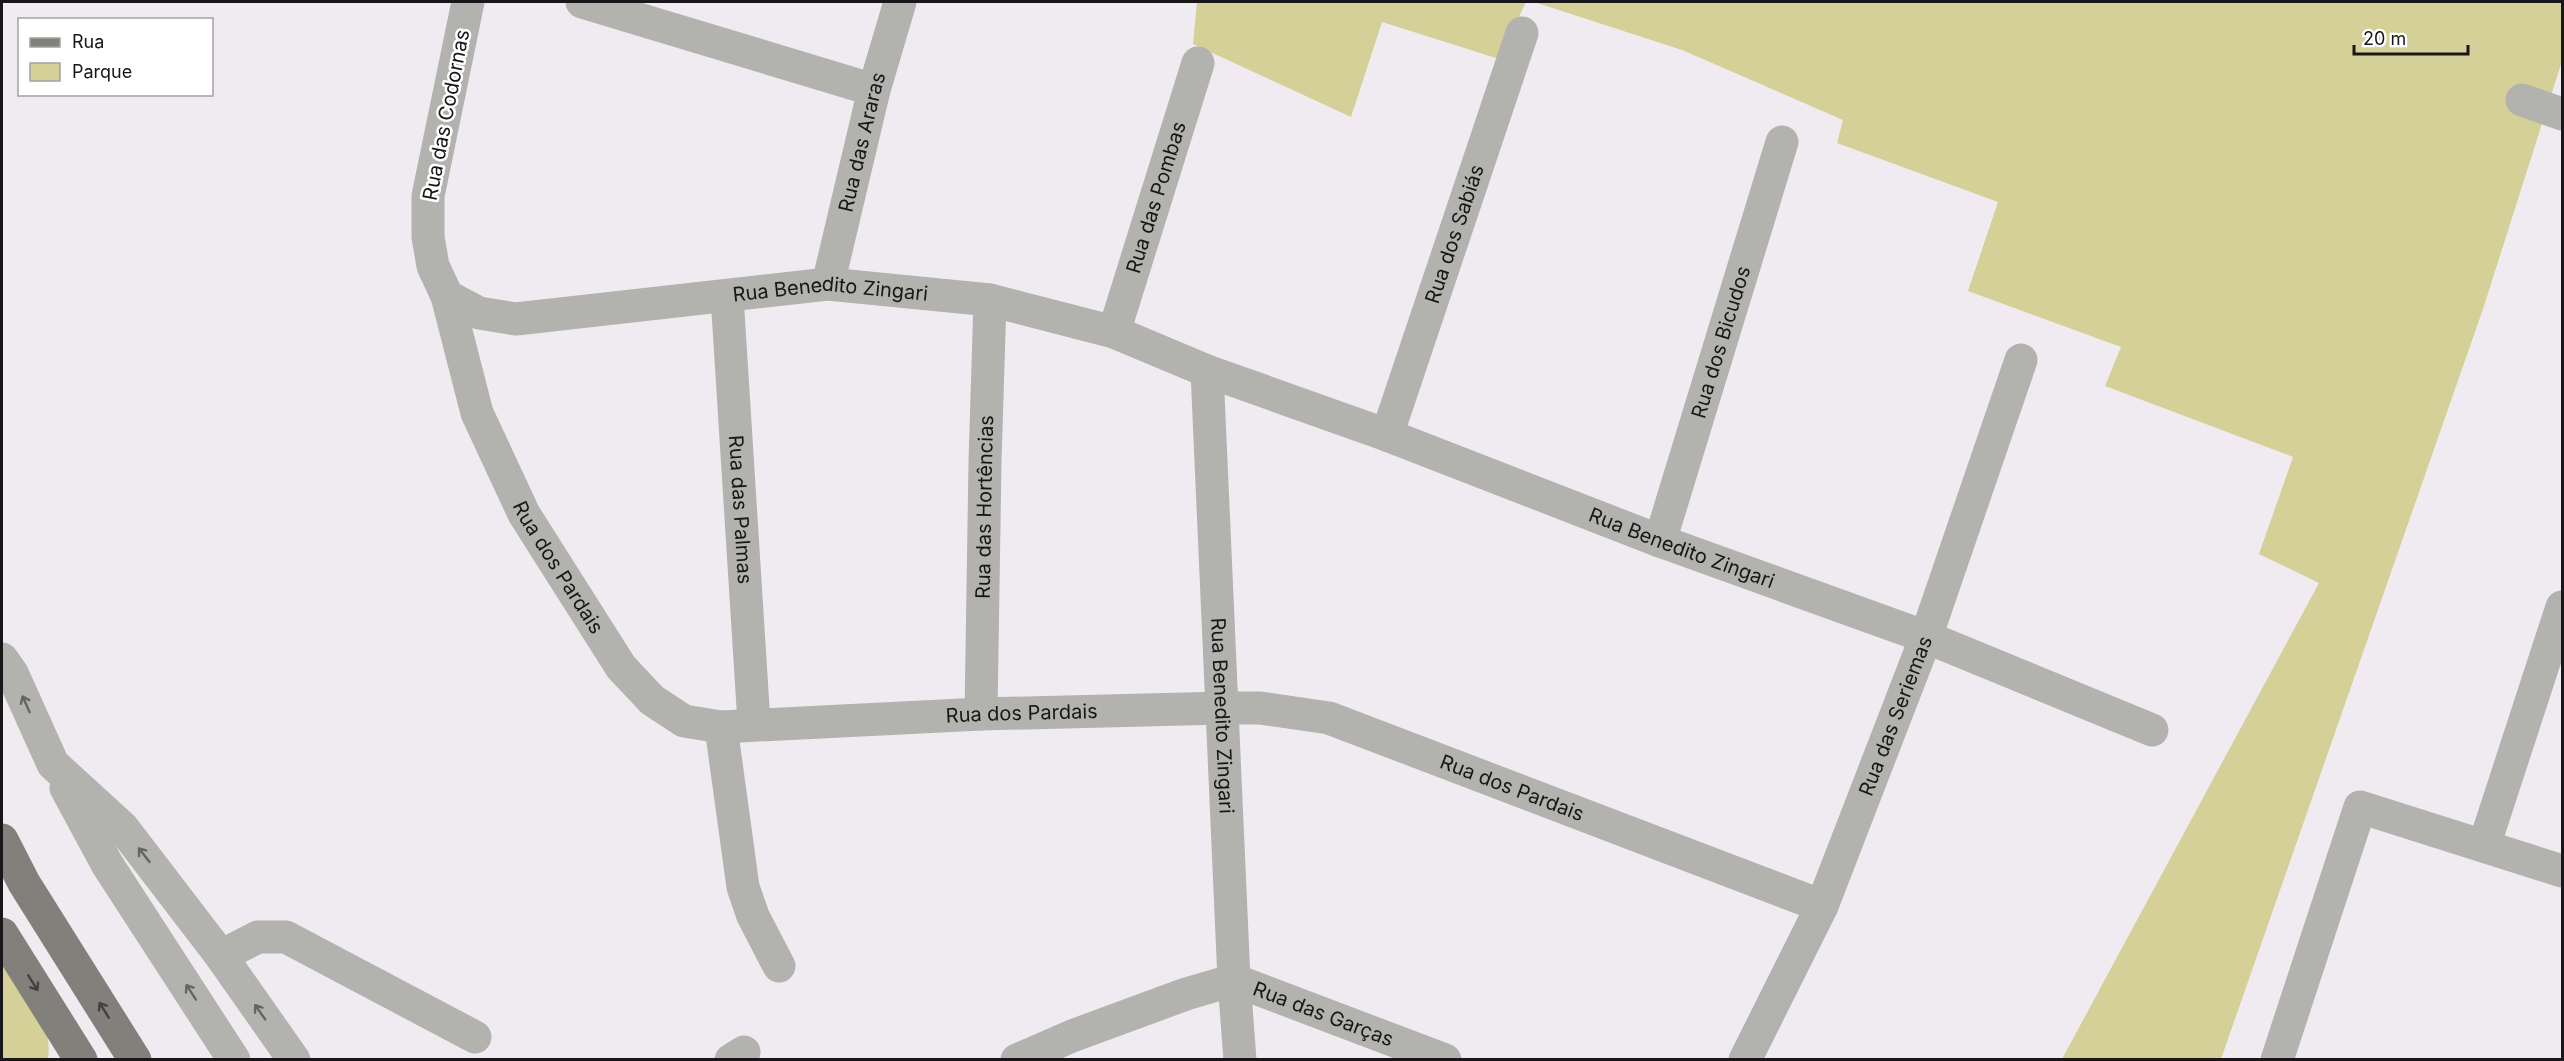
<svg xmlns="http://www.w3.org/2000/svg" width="2564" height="1061" viewBox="0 0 2564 1061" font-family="Inter,sans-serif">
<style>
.green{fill:#d5d097}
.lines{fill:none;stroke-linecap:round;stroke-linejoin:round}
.minor{stroke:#b2b2af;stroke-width:33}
.major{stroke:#81807b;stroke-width:33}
.oneway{stroke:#656464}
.oneway2{stroke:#424040}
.labels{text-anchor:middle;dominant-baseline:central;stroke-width:5;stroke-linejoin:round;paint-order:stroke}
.street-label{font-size:20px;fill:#181618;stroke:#fff}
</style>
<rect width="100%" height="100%" fill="#f0ebf0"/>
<path class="green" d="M1197,2h329l-27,57 -117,-37 -31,95 -158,-73z
M1534,2h1028v59l-79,248 -262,750h-159l257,-476 -60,-29 34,-97 -188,-71 16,-39 -153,-56 30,-89 -161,-59 6,-23 -161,-70z
M2,945c19,34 52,74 46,114h-46z"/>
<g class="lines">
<g class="minor">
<path id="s1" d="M468,2l-40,194v41l5,29 14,30 30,117 47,101 97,153 31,33 32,21 37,6 260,-13 243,-6h36l69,10 493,188"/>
<path d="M582,2l292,88"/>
<path d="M2522,100l40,14"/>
<path id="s2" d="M828,284l46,-194 26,-88"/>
<path id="s3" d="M447,296l32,17 37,6 312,-35 162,16 124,32 93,39 180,64 273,106 266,96 226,93"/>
<path id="s4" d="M727,296l27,427"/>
<path id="s5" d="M1114,332l84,-269"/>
<path id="s6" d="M1207,371l27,609 6,80"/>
<path id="s7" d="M1387,435l135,-402"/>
<path id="s8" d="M1660,541l122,-399"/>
<path d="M2,659l10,14 41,91 70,64 98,128 73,104"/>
<path id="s9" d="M981,714l4,-252 5,-162"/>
<path d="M721,727l22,160 10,29 26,50"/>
<path d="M66,788l41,76 127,196"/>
<path d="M2484,846l78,-239"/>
<path d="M221,956l37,-19h28l189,100"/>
<path d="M731,1060l13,-8"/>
<path id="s10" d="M1017,1060l55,-24 114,-42 48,-14 211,80"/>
<path id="s11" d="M1745,1060l77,-154 104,-269 95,-277"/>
<path d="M2277,1060l83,-253 202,64"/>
</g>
<path class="major" d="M2,840l22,43 111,177
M2,934l79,126"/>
</g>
<defs><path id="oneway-shaft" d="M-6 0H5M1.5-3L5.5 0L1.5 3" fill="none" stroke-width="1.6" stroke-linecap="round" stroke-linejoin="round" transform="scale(1.5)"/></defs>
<g class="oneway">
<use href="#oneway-shaft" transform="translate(26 704) rotate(-114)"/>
<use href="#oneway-shaft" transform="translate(144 855) rotate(-128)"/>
<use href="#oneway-shaft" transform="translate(191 992) rotate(-123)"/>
<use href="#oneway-shaft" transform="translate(260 1012) rotate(-125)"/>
</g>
<g class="oneway2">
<use href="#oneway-shaft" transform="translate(33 983) rotate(58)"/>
<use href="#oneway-shaft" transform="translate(104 1010) rotate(-122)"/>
</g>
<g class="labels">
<g class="street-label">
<text transform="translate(446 115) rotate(-79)">Rua das Codornas</text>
<text stroke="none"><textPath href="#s2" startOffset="146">Rua das Araras</textPath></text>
<text stroke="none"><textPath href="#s5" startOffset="141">Rua das Pombas</textPath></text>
<text stroke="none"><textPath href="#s7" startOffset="212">Rua dos Sabiás</textPath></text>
<text stroke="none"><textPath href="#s3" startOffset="390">Rua Benedito Zingari</textPath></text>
<text stroke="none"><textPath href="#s8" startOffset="208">Rua dos Bicudos</textPath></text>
<text stroke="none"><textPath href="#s9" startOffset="207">Rua das Hortências</textPath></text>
<text stroke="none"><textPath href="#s4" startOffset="214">Rua das Palmas</textPath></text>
<text stroke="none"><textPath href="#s3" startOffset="1286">Rua Benedito Zingari</textPath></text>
<text stroke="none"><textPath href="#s1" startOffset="597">Rua dos Pardais</textPath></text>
<text stroke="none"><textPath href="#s1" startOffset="1137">Rua dos Pardais</textPath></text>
<text stroke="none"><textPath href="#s6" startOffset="345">Rua Benedito Zingari</textPath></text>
<text stroke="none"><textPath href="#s11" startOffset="376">Rua das Seriemas</textPath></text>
<text stroke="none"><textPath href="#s1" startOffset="1641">Rua dos Pardais</textPath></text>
<text stroke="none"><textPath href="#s10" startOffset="327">Rua das Garças</textPath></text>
</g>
</g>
<rect width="2564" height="1061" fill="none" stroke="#181618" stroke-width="6"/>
<rect x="18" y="18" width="195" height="78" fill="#ffffff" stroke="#a3a2a3" stroke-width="1.5"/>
<rect x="30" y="38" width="30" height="9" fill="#81807b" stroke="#a3a2a3" stroke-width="1.5"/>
<text x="72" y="48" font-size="18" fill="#181618">Rua</text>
<rect x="30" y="63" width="30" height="18" fill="#d5d097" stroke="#a3a2a3" stroke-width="1.5"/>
<text x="72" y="78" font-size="18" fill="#181618">Parque</text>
<path d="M2354 45v9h114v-9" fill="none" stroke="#181618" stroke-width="3"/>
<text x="2363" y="45" font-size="18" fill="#181618" stroke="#ffffff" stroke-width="4.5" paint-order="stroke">20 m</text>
</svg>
